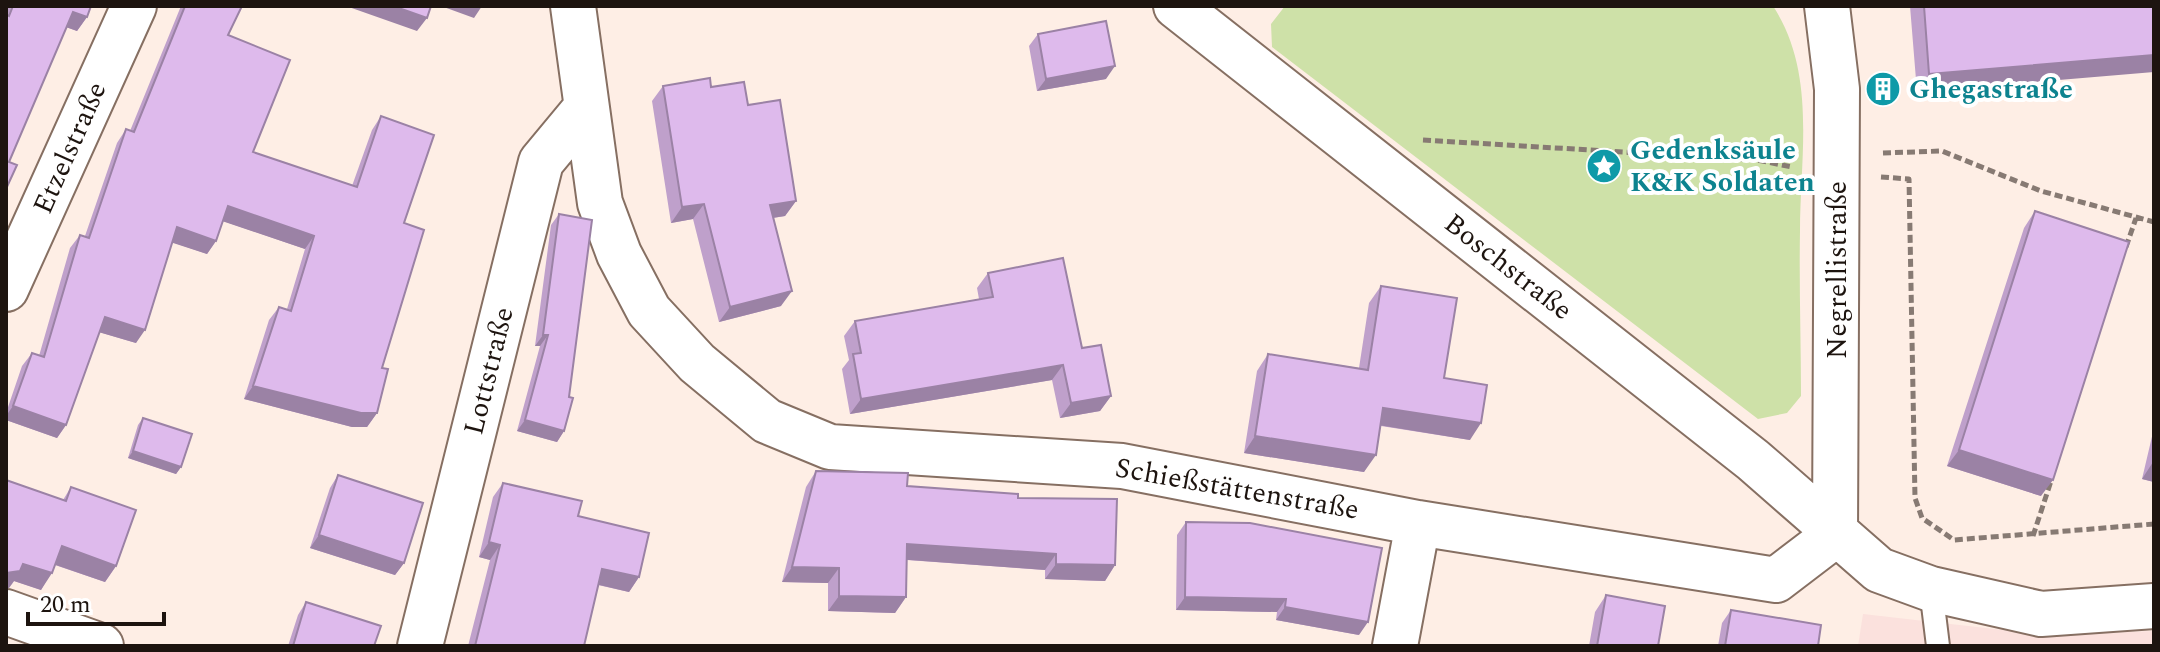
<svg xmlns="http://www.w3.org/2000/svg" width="2160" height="652" viewBox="0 0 2160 652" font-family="Spectral,serif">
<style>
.commercial{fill:#fbe1dd}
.green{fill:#cee1a8}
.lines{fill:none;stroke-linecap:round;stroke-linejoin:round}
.lane-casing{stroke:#866f62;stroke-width:26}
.street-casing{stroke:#866f62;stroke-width:48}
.path{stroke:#877a73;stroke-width:5;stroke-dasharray:8 4;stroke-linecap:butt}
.lane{stroke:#fff;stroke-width:22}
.street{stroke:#fff;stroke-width:44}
.wall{fill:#bfa0cb}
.shaded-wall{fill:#9b82a5}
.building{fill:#debaec;stroke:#9b82a5;stroke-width:2}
.labels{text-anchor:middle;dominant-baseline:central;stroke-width:8;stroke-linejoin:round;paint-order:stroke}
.culture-label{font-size:28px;font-weight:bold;fill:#0d838f;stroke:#fff;text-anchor:start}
.street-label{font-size:28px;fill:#1d140f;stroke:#fff}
</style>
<rect width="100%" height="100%" fill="#feeee5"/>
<path class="commercial" d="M1863,614l184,21 107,-4v15h-296z"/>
<path class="green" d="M1285,6h488c44,67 27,150 27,225 -1,55 1,110 1,165l-14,17 -29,6 -486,-372 -1,-23z"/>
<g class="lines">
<defs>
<path id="lane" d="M1931,589l7,57"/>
<path id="street" d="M573,6l27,197 19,51 30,57 48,52 70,58 63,26 292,19 296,57 358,57 59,-45
M1176,6l577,454 126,110 52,19 110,25 113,-8
M1827,6l10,83 -2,446
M6,289l128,-283
M6,612l95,34
M420,646l121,-484 44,-53
M1395,646l23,-123"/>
</defs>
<use href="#lane" class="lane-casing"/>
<use href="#street" class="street-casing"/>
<path class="path" d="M1423,140l334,20 35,7
M1883,153l59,-2 99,40 113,31
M1881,177l28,2 6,319 7,20 32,22 200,-16
M2126,247l10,-29
M2033,536l18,-55"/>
<use href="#lane" class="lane"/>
<use href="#street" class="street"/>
</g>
<path class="wall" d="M8,6h83l-4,11 -10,14 -11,-4 -57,135 -3,27v-178z
M181,6h61l-14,29 25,117 99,34 20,-56 9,-14 23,107 -22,145 -5,45 -10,14h-15l-108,-28 25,-79 10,-13 8,2 18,-60 -82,-28 -7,20 -9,13 -35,-12 -36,101 -37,-11 -33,93 -9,13 -51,-18v-7l16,-47 10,-13 7,3 31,-108 10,-13 5,1 32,-93 9,-14 4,2z
M1910,6h244l-237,86z
M1038,34l68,45 -69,12 -8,-45z
M663,86l48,1 37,18 48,96 -11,15 -12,2 8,88 -62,16 -26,-103 -22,4 -19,-122z
M2035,211l6,285 -94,-30 77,-238z
M559,214l5,217 -7,11 -40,-11 23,-85h-5l16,-121z
M988,273l94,75 29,48 -11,15 -40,7 -8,-38 -202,34 -8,-45 7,-9 -5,-24 11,-15 124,-22 -2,-11z
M1381,286l63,92 26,62 -89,-14 -17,46 -120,-19 13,-82 11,-17 91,14 10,-65z
M143,418l38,49 -5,7 -48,-16 10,-33z
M2154,428v54l-12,-3z
M816,471l91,15 111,12 97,67 -10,16 -60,-2v-9l-138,-10 -1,37 -11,16 -67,-2v-28l-46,-1 24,-95z
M338,475l66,88 -9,12 -85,-27 20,-60z
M503,483l75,33 61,61 -10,15 -31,-7 -14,61h-116l22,-86 -11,-3 14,-60z
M71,487l45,79 -11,16 -50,-17 -14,25 -27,-9 -5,7z
M1186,522l173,113 -83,-15 1,-8 -101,-2 1,-75z
M1606,595l52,51h-69l6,-34z
M306,602l68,44h-86l10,-31z
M1731,610l87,36h-100l4,-23z"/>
<path class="shaded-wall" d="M346,6h47l34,12 -10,13z
M441,6h41l-8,12z
M73,12l14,5 -10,14 -14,-5z
M2154,55v17l-237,20 12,-18z
M1115,66l-9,13 -69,12 9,-12z
M796,201l-11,15 -26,4 11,-15z
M704,204l-11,15 -22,4 11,-16z
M228,206l86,30 -9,13 -86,-29z
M177,227l39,14 -9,13 -40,-13z
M792,291l-11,15 -62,16 11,-15z
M105,317l40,13 -9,13 -41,-12z
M543,335h5l-8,11h-5z
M1063,365l-11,15 -202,34 11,-15z
M253,386l124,27 -10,14h-15l-108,-28z
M1111,396l-11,15 -40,7 11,-15z
M13,406l53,19 -9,13 -51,-18v-4z
M1383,408l98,15 -11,17 -98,-16z
M525,420l39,11 -7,11 -40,-11z
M1255,436l121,19 -12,17 -120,-19z
M1959,450l94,30 -12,16 -94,-30z
M133,451l48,16 -5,7 -48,-16z
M2153,462l1,20 -12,-3z
M319,535l85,28 -9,12 -85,-27z
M489,542l11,3 -10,15 -11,-3z
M907,544l149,10 -11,16 -149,-11z
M62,546l54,20 -11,16 -55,-19z
M23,564l29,9 -11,17 -27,-9 -5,7h-3v-15z
M1056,564l59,1 -10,16 -60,-2z
M792,567l47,1 -11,15 -46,-1z
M602,569l37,8 -10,15 -38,-9z
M839,596l67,1 -11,16 -67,-2z
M1185,597l101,2 -9,13 -101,-2z
M1285,607l83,15 -9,13 -83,-15z"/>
<path class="building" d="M13,6h78l-4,11 -14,-5 -64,150 8,3 -11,24v-175l3,2z
M185,6h57l-14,29 62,25 -37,92 104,35 24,-71 53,19 -30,88 20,7 -42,138 6,1 -11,44h-16l-108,-27 26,-79 12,4 23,-75 -86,-30 -12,35 -39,-14 -32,103 -40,-13 -39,108 -53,-19 19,-53 12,4 36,-122 9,3 37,-109 8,3z
M393,6h38l-4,12z
M1924,6h230v49l-225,19z
M1106,21l9,45 -69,13 -8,-45z
M710,78l1,9 33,-5 4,23 32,-5 16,101 -26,4 22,86 -62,16 -26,-103 -22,3 -19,-121z
M2035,211l94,31 -76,238 -94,-30z
M559,214l33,6 -23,177 4,1 -9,33 -39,-11 23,-85h-5z
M1063,258l19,90 19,-3 10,51 -40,7 -8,-38 -202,34 -8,-45 8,-1 -6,-32 138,-24 -5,-24z
M1381,286l76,12 -13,80 43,7 -6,38 -98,-15 -7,47 -121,-19 13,-82 100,16z
M143,418l49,16 -11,33 -48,-16z
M816,471l92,2 -1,13 111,8v4l99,1 -2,66 -59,-1v-10l-149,-10 -1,53 -67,-1v-28l-47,-1z
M338,475l85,28 -19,60 -85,-28z
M6,480l60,21 5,-14 65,23 -20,56 -54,-20 -10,27 -29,-9 -3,7 -14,2z
M503,483l79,18 -4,15 71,17 -10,44 -37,-8 -18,77h-109l25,-101 -11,-3z
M1186,522l64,1 132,25 -14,74 -83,-15 1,-8 -101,-2z
M1606,595l59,11 -7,40h-61z
M306,602l75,24 -7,20h-81z
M1731,610l90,15 -3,21h-93z"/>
<defs>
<symbol id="building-disc" viewBox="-11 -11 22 22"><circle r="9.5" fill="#0f9aa8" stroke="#fff"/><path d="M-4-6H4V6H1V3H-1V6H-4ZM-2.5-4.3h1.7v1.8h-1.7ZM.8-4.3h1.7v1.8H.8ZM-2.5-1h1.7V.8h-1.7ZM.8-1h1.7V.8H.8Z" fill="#fff"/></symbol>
<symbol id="sight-disc" viewBox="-11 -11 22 22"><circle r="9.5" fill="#0f9aa8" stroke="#fff"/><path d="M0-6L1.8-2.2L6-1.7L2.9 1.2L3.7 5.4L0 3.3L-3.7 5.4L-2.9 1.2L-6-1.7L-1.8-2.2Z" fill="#fff"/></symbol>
</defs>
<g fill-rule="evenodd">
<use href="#building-disc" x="1863" y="69" width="40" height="40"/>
<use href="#sight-disc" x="1584" y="146" width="40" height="40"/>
</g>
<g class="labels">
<g class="culture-label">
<text x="1909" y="89">Ghegastraße</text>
<text x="1630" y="150">Gedenksäule<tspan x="1630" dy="32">K&amp;K Soldaten</tspan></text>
</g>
<g class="street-label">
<text transform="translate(70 148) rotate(-66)">Etzelstraße</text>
<text transform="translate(1508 267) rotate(38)">Boschstraße</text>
<text transform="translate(1837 270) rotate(-90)">Negrellistraße</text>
<text transform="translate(489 371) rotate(-76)">Lottstraße</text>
<text transform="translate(1237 489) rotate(10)">Schießstättenstraße</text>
</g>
</g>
<rect width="2160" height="652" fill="none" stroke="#1d140f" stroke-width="16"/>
<path d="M28 612v12h136v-12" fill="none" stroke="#1d140f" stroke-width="4"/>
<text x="40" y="612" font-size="24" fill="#1d140f" stroke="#ffffff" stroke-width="6" paint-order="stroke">20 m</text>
</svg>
